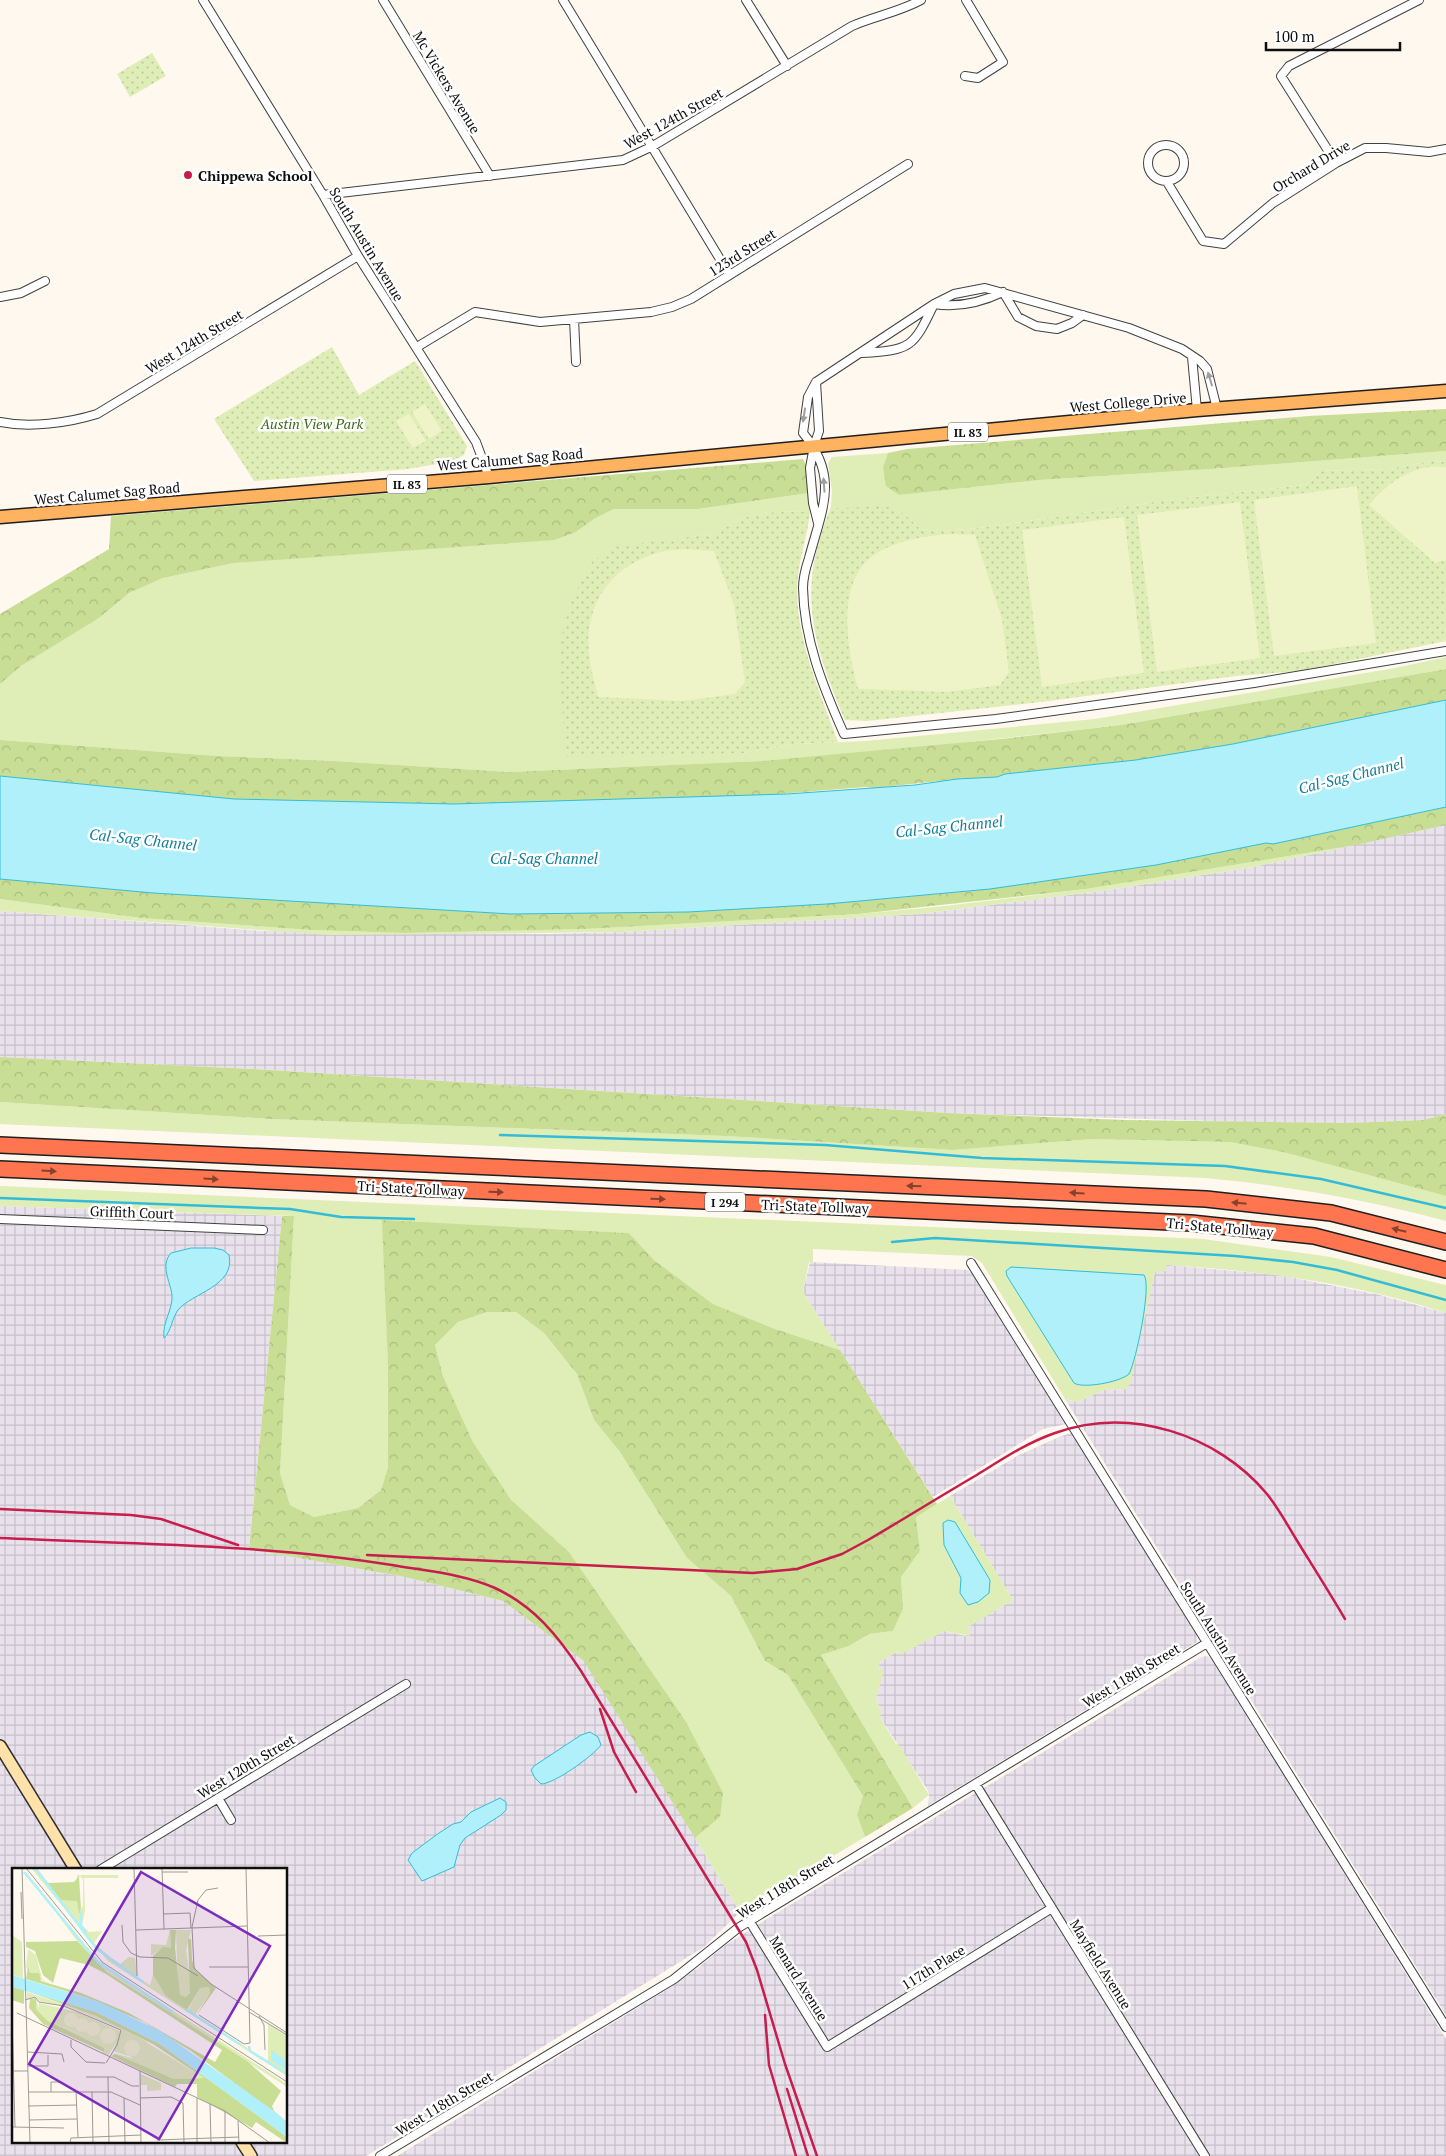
<svg xmlns="http://www.w3.org/2000/svg" width="1446" height="2156" viewBox="0 0 1446 2156" font-family="'PT Serif',serif">
<style>
.industrial{fill:url(#industrial-grid);fill-rule:evenodd}
.grass{fill:#dfedb6}
.forest{fill:url(#forest-crowns)}
.park{fill:url(#park-dots)}
.pitch{fill:#eef3c8}
.water{fill:#b0f0fa;stroke:#32bcd7}
.lines{fill:none;stroke-linecap:round;stroke-linejoin:round}
.stream{stroke:#32bcd7;stroke-width:2.5}
.street-casing{stroke:#414141;stroke-width:10}
.secondary-casing{stroke:#303030;stroke-width:14}
.primary-casing{stroke:#1f1f1f;stroke-width:15}
.highway-casing{stroke:#1f1f1f;stroke-width:18}
.street{stroke:#fff;stroke-width:8}
.secondary{stroke:#ffe1aa;stroke-width:11}
.primary{stroke:#ffb25f;stroke-width:12}
.highway{stroke:#fe754f;stroke-width:15}
.rail{stroke:#c81c4d;stroke-width:2.5}
.oneway{fill:#9f9f9f}
.oneway2{fill:#86422e}
.poi-dot{fill:#c81c4d;stroke:#fff;stroke-width:2}
.labels{text-anchor:middle;dominant-baseline:central;stroke-width:5;stroke-linejoin:round;paint-order:stroke}
.shield{fill:#fff;stroke:#565656;stroke-width:1}
.shield-label{font-size:12px;font-weight:bold;fill:#0e0e0e}
.street-label{font-size:14px;fill:#0e0e0e;stroke:#fff}
.poi-label{font-size:14px;font-weight:bold;fill:#0e0e0e;stroke:#fff;text-anchor:start}
.park-label{font-size:14px;font-style:italic;fill:#3e6b19;stroke:#fff}
.water-label{font-size:15px;font-style:italic;fill:#0e7f9a;stroke:#fff}
.inset-river{fill:none;stroke:#b0f0fa;stroke-width:2.5}
.inset-road{fill:none;stroke:#9f9a95;stroke-width:1}
.view{fill:#7b2cbf;fill-opacity:0.15;stroke:#7b2cbf;stroke-width:2.5}
.inset-edge{fill:none;stroke:#0e0e0e;stroke-width:2.5}
</style>
<defs>
<pattern id="industrial-grid" width="8" height="8" patternUnits="userSpaceOnUse" patternTransform="scale(1.25)"><rect width="8" height="8" fill="#e9e2ed"/><path d="M0 4h8M4 0v8" fill="none" stroke="#c7c1ca"/></pattern>
<pattern id="forest-crowns" width="20" height="18" patternUnits="userSpaceOnUse" patternTransform="scale(1.25)"><rect width="20" height="18" fill="#c7de94"/><path d="M2 6a3 3 0 1 1 6 0M12 15a3 3 0 1 1 6 0" fill="none" stroke="#aabd7e"/></pattern>
<pattern id="park-dots" width="8" height="8" patternUnits="userSpaceOnUse" patternTransform="scale(1.25)"><rect width="8" height="8" fill="#dfedb6"/><path d="M2 2h.1M6 6h.1" fill="none" stroke="#beca9b" stroke-width="1.8" stroke-linecap="round"/></pattern>
</defs>
<rect width="100%" height="100%" fill="#fff8ef"/>
<path class="industrial" d="M1446,825v289l-21,6 -77,3 -105,-1 -295,-9 -695,-44 -253,-12v-146l262,20 283,3 76,-2 298,-18 189,-24 145,-23z
M0,1206l282,10 -33,333 156,28 98,24 80,58 29,43 128,210 -36,35 -338,209h-366zM14,1870h272v272h-272z
M810,1262l158,8 6,5 92,149 -23,5 -110,68 -130,-205z
M1157,1264l122,11 97,19 70,19v702l-381,-616 12,3 27,-12 22,-1z
M1072,1433l125,202v7l-269,164 1,-11 -2,-6 -48,-73 3,-2 -6,-15 7,-28 -5,-2 2,-7 18,-11 2,3 44,-23 22,5 1,-9 46,-27 -63,-104 67,-40 44,-20z
M1207,1656l6,4 233,379v117h-1049l274,-169 28,-20 25,-21 41,-26 436,-263z"/>
<path class="grass" d="M1446,451v11l-14,-1 -43,8 -67,2 -17,14 -130,14 -187,28 -46,4 -22,-2 -15,-14 -74,-8 1,-16 -4,-28 4,-6 56,-4 -5,14 16,28 140,-15 172,-11z
M809,493l1,18 -35,1 -30,5 -33,17 -35,5 66,214 52,-9 71,-3 229,-22 300,-51 51,-11v12l-325,56 -216,24 -143,12 -253,11 -175,-11 -117,-5 -217,-16v-56l21,-18 78,-48 30,-25 34,-15 71,-15 342,-31 18,-13 20,-10h84z
M1356,845l-103,22 -145,23 -189,24 -298,18 -292,3 -329,-24v-12l141,19 171,12 93,3 180,-4 273,-15 78,-7 150,-18z
M0,1102l272,17 454,17 227,14 139,-11 138,3 53,10 163,44v25c-79,-21 -158,-35 -240,-43l-1206,-54z
M0,1186l1203,53 128,18 110,27 5,1v28c-90,-30 -185,-42 -279,-48l-1,6 -11,1 -25,112 -4,5 -22,1 -27,12 -12,-3 -83,-136 -10,-7 -159,-7v13h-4l-6,30 37,58 -65,-21 -62,-25 -59,-44 -25,-27 -246,-12 5,145v101l-7,23 -23,18 -44,9 -24,-12 -10,-32 14,-257 -294,-10z
M487,1312h29l28,21 33,41 17,46 26,32 67,106 44,38 34,65 23,14 75,121 -6,19 8,22 -125,75 -45,-74 25,-21 -35,-97 -116,-168 -58,-51 -38,-59 -30,-66 -8,-31 23,-23z
M950,1496l63,104 -45,27 2,9 -26,-5 -44,24 -2,-4 -18,11 -2,7 6,1 -8,29 6,15 -3,2 17,28 2,-1 31,52 -16,13 -92,-153 28,-9 20,-12 24,-3 10,-22 -2,-32 19,-26 -4,-34z"/>
<path class="forest" d="M1446,409v42l-235,18 -172,11 -140,15 -13,-9 -3,-19 5,-14 19,-4 402,-33z
M803,459l4,8 2,26 -111,16h-84l-20,10 -18,13 -22,8 -320,23 -71,15 -34,15 -30,25 -78,48 -21,18v-70l109,-65 2,-33z
M1446,669v31l-213,44 -97,16 -131,14 -8,3 -40,2 -82,9 -10,-1 -114,9 -297,8 -220,-5 -234,-23v-36l217,16 117,5 175,11 253,-11 239,-22 120,-14z
M1446,807v18l-90,20 -270,44 -228,25 -273,15 -180,4 -93,-3 -171,-12 -141,-19v-20l153,14 358,21 177,-2 10,-2 129,-6 145,-13 184,-26 110,-22 7,1z
M0,1057l253,12 695,44 177,7 223,3 76,-3 22,-6v82l-163,-44 -53,-10 -138,-3 -139,11 -227,-14 -454,-17 -272,-17z
M282,1216h12l-14,257 10,32 24,12 44,-9 23,-18 7,-23v-101l-6,-146 247,13 25,27 59,44 62,25 65,21 97,154 -21,13 4,34 -19,26 2,32 -10,22 -24,3 -20,12 -28,9 92,153 -48,29 -8,-22 6,-19 -75,-121 -23,-14 -34,-65 -44,-38 -67,-106 -26,-32 -17,-46 -33,-41 -28,-21h-29l-29,10 -23,23 8,31 30,66 38,58 58,52 116,168 38,73 -3,24 -25,21 -112,-178 -80,-59 -98,-24 -156,-28z"/>
<path class="park" d="M152,53l14,23 -36,21 -13,-23z
M332,347l27,48 56,-34 52,85 -3,9 -15,7 -41,7 -154,12 -40,-62z
M1432,461l14,1v179l-146,30 -64,5 -187,25 -182,20 -22,-1c-33,-78 -49,-131 -14,-213 19,3 43,-3 58,0 12,2 23,14 31,22l22,2 46,-4 187,-28 130,-14 17,-14 67,-2z
M810,511c-2,22 -9,42 -12,64 -6,56 21,115 40,167l-43,2 -52,9 -178,4 -6,-110 11,-44 21,-40 22,-16 99,-13 33,-17 30,-5z"/>
<path class="pitch" d="M425,404l17,27 -13,8 -17,-27z
M409,414l17,27 -13,7 -17,-27z
M1446,467v93l-11,3 -66,-58c19,-23 45,-42 77,-38z
M1357,486l19,157 -102,13 -20,-156z
M1240,502l20,156 -103,14 -20,-157z
M1124,517l20,156 -102,14 -20,-157z
M951,534l24,1 27,84 7,53 -9,13 -52,7 -90,-3c-10,-38 -24,-106 16,-134 22,-15 51,-19 77,-21z
M683,549l31,2 20,53 11,78 -10,12 -52,7 -85,-4c-3,-14 -8,-30 -9,-45 -5,-47 22,-86 68,-99 8,-3 18,-3 26,-4z"/>
<path class="water" d="M1446,700v107l-173,37 -7,-1 -110,22 -166,24 -163,15 -139,8 -177,2 -358,-21 -153,-14v-103l234,23 220,5 333,-10 128,-9 42,-6 40,-2 8,-3 131,-14 97,-16z
M191,1248h23l9,2 6,5c7,31 -37,38 -51,55 -6,8 -7,22 -14,28 -2,-16 9,-28 8,-43 -2,-14 -12,-30 -1,-42z
M1011,1267l133,8c8,11 -8,86 -15,99 -9,8 -46,15 -55,9l-67,-107 -1,-5z
M948,1520l7,2 35,58 -1,13 -11,9 -10,3 -8,-12 1,-15 -17,-33 -1,-22z
M590,1732l8,5 3,8c-8,11 -47,39 -60,39l-6,-6 -4,-8 3,-4 47,-31z
M500,1798l6,4v8l-5,5 -36,23 -5,7 -6,22 -32,14 -14,-21 4,-7 27,-20 14,-9 8,-2 10,-10z"/>
<g class="lines">
<path class="stream" d="M500,1135l325,10 157,13 243,8 96,13 125,29
M0,1198l290,11 51,8 73,2
M892,1242l43,-4 300,18 58,6 44,8 109,30"/>
<defs>
<path id="street" d="M203,0l120,195 35,61 118,186 13,35
M383,0l107,176
M563,0l166,274
M746,0l41,66
M965,76l13,2 25,-16 -37,-62
M1148 163a18 18 0 1 1 36 0a18 18 0 1 1-36 0Z
M1336,163l-55,-87 8,-10 130,-66
M1167,182l36,59 21,3 49,-41 63,-40 29,-15h21l43,4 17,-3
M323,195l300,-35 30,-14 199,-120c23,-10 47,-14 69,-26
M0,297l21,-4 24,-12
M574,319l2,43
M417,347l58,-35 65,10 111,-10 21,-5 19,-8 217,-135
M862,353c49,-3 51,-5 72,-49 24,4 48,-2 69,-12l15,25 18,9 21,3 15,-6 11,-8
M1192,357l5,53
M816,382l3,49 -5,15 -4,22 3,35 5,20
M1217,409l-10,-40 -7,-8 -18,-12 -53,-21 -144,-40 -31,6 -20,10 -118,78 -8,15 -5,36c37,44 19,76 6,125 -3,9 -6,20 -6,30 1,52 20,99 41,146l152,-15 258,-36 192,-32
M0,422c30,6 68,1 97,-8l261,-158
M0,1219l263,11
M971,1263l475,764
M976,1785l229,371
M218,1798l13,22
M100,1870l306,-186
M750,1922l77,125 225,-139
M380,2156l294,-177 64,-51 469,-285"/>
<path id="secondary" d="M0,1746l76,124
M242,2142l9,14"/>
<path id="primary" d="M0,517l489,-40 708,-67 249,-19"/>
<path id="highway" d="M0,1145l1206,54 125,14 115,29
M0,1169l1191,54 123,13 132,34"/>
</defs>
<use href="#street" class="street-casing"/>
<use href="#secondary" class="secondary-casing"/>
<use href="#primary" class="primary-casing"/>
<use href="#highway" class="highway-casing"/>
<use href="#street" class="street"/>
<use href="#secondary" class="secondary"/>
<use href="#primary" class="primary"/>
<use href="#highway" class="highway"/>
<path class="rail" d="M0,1509l131,6 30,4 77,26
M0,1538c131,6 263,6 392,27 34,6 72,9 103,23 39,18 63,48 86,83l165,271 11,28 28,94 32,92
M367,1555l386,18 44,-4 45,-15 26,-14c36,-21 71,-43 107,-64 26,-16 51,-33 80,-43 75,-27 162,1 212,61 11,14 20,30 29,45 16,26 33,53 49,80
M600,1709l14,43 22,40
M765,2015l4,50 27,91
M787,2089l21,67"/>
</g>
<defs><path id="oneway-solid" d="M-6-.8H1V-3.2L6.5 0L1 3.2V.8H-6Z" transform="scale(1.25)"/></defs>
<g class="oneway">
<use href="#oneway-solid" transform="translate(1210 379) rotate(-107)"/>
<use href="#oneway-solid" transform="translate(804 415) rotate(99)"/>
<use href="#oneway-solid" transform="translate(824 485) rotate(-94)"/>
</g>
<g class="oneway2">
<use href="#oneway-solid" transform="translate(49 1171) rotate(3)"/>
<use href="#oneway-solid" transform="translate(211 1179) rotate(3)"/>
<use href="#oneway-solid" transform="translate(914 1186) rotate(-178)"/>
<use href="#oneway-solid" transform="translate(496 1192) rotate(2)"/>
<use href="#oneway-solid" transform="translate(1077 1193) rotate(-177)"/>
<use href="#oneway-solid" transform="translate(658 1199) rotate(2)"/>
<use href="#oneway-solid" transform="translate(1239 1203) rotate(-174)"/>
<use href="#oneway-solid" transform="translate(1399 1230) rotate(-166)"/>
</g>
<circle class="poi-dot" cx="188" cy="175" r="5"/>
<g class="labels">
<g class="shield">
<rect x="948" y="422.5" width="40" height="19" rx="4"/>
<rect x="387" y="474.5" width="40" height="19" rx="4"/>
<rect x="705" y="1192.5" width="40" height="19" rx="4"/>
</g>
<g class="shield-label">
<text x="968" y="432">IL 83</text>
<text x="407" y="484">IL 83</text>
<text x="725" y="1202">I 294</text>
</g>
<g class="street-label">
<text transform="translate(447 82) rotate(59)">Mc Vickers Avenue</text>
<text transform="translate(673 118) rotate(-29)">West 124th Street</text>
<text transform="translate(1311 166) rotate(-31)">Orchard Drive</text>
<text transform="translate(367 244) rotate(59)">South Austin Avenue</text>
<text transform="translate(742 252) rotate(-32)">123rd Street</text>
<text transform="translate(194 341) rotate(-31)">West 124th Street</text>
<text transform="translate(1128 402) rotate(-5)">West College Drive</text>
<text transform="translate(510 459) rotate(-5)">West Calumet Sag Road</text>
<text transform="translate(107 493) rotate(-5)">West Calumet Sag Road</text>
<text transform="translate(411 1188) rotate(3)">Tri-State Tollway</text>
<text transform="translate(815 1206) rotate(2)">Tri-State Tollway</text>
<text transform="translate(132 1212) rotate(2)">Griffith Court</text>
<text transform="translate(1220 1227) rotate(5)">Tri-State Tollway</text>
<text transform="translate(1219 1638) rotate(58)">South Austin Avenue</text>
<text transform="translate(1131 1675) rotate(-31)">West 118th Street</text>
<text transform="translate(246 1766) rotate(-31)">West 120th Street</text>
<text transform="translate(785 1886) rotate(-31)">West 118th Street</text>
<text transform="translate(1101 1964) rotate(58)">Mayfield Avenue</text>
<text transform="translate(933 1967) rotate(-32)">117th Place</text>
<text transform="translate(799 1978) rotate(58)">Menard Avenue</text>
<text transform="translate(444 2103) rotate(-31)">West 118th Street</text>
</g>
<g class="poi-label">
<text x="198" y="175">Chippewa School</text>
</g>
<g class="park-label">
<text x="312" y="423">Austin View Park</text>
</g>
<g class="water-label">
<text transform="translate(1351 775) rotate(-14)">Cal-Sag Channel</text>
<text transform="translate(949 826) rotate(-6)">Cal-Sag Channel</text>
<text transform="translate(143 839) rotate(6)">Cal-Sag Channel</text>
<text x="544" y="858">Cal-Sag Channel</text>
</g>
</g>
<g transform="translate(12 1868)">
<rect width="275" height="275" fill="#fff8ef"/>
<path d="M11,0l66,84 18,16 180,116v3l-179,-114 -22,-20zM19,0h6l24,32h16l2,15 4,-9v-27l-3,-3 -3,3v-4h41v3h-34l1,33 -3,14 7,7 13,-1 -8,12 25,22 10,-8 6,1 2,19 13,8 3,-10 12,18 23,17 12,-22 9,-1 1,6 -15,22 73,46v-37l19,12v40l-179,-115zM158,62l1,19h-10l-10,7v-12l15,1zM164,62h15l-5,20 5,36 -2,10 -3,1 -6,-2 -2,-9zM0,67l10,7 1,36 -11,-3zM16,81l8,6 6,24 7,5 -20,-11 -3,-6zM15,124l69,24 34,16 74,46 -30,1 -62,-26 20,5 -1,-25 -62,-26 -29,-6 -5,-5 -8,3zM24,130l3,11 16,15 47,19 9,8 -2,4 -6,-2 1,-5 -56,-27 -12,-12z" fill="#dfedb6"/>
<path d="M67,8l2,33 -2,6 -2,-14 -16,-1 -14,-17 27,-1zM158,62h6l-1,18 5,47 6,2 4,-4 -2,-54h3l1,21 4,10 20,18 -20,28 14,-23 -1,-6 -9,1 -13,22 -21,-14 -13,-21v-19l10,-9 8,1zM65,73l31,32 139,88 34,30 -9,15 3,7 -84,-62 -47,-29 -56,-24 -62,-19 2,-12 2,6h9l2,8 40,12 48,20 86,49 7,-12 -116,-76 -17,-9 -29,-7 -7,25 -10,-8 -8,-24 -9,-4v-5zM0,119l12,3v14l-12,-4zM15,123l69,21 64,32 127,93v6l-31,-21 -4,6 -55,-31v-13h-20l-2,3 -64,-31 4,-2 59,25 30,-1 -51,-34 -57,-28zM24,130v11l12,12 56,27v4l-61,-28 -14,-16 1,-9z" fill="#c7de94"/>
<path d="M27,135l38,9 43,19 -1,8 -8,12 -9,-8 -51,-21 -12,-13zM110,161l25,13 -12,16 -22,-7zM129,206l20,9v7l-14,1v-6h-7z" fill="#dfedb6"/>
<path d="M52 152a7 7 0 1 1 14 0a7 7 0 1 1-14 0ZM63 157a7 7 0 1 1 14 0a7 7 0 1 1-14 0ZM74 161a7 7 0 1 1 14 0a7 7 0 1 1-14 0ZM88 168a8 8 0 1 1 16 0a8 8 0 1 1-16 0ZM112 180a8 8 0 1 1 16 0a8 8 0 1 1-16 0Z" fill="#eef3c8"/>
<path d="M0,107l88,27 60,29 117,82 10,9v15l-127,-93 -64,-32 -84,-25zM259,182l13,9 3,11 -16,-10z" fill="#b0f0fa"/>
<path class="inset-river" d="M23,0l61,80 47,34M12,4l74,90 75,50M69,43v15l5,5M173,141l56,36M237,178l1,5 37,23"/>
<path class="inset-road" d="M10,0l8,275M14,0l76,94 185,120M122,0l3,108M150,0l2,61M150,4h26M206,20l-12,2 -8,10 -6,27 2,41 17,16 76,49M9,24l1,27M151,46l27,-1 1,15M110,57l1,17 8,11 9,4 28,1 30,18M124,62l111,-4M246,68l29,-1M197,99h39M13,132l10,-3 4,5 25,4 57,24 -4,15 -11,18M237,144l38,23M5,145l208,98 45,32M187,147l45,29 6,-1 -4,-175M247,148l5,9 1,25M0,149l3,110M59,172v7l15,15 19,1M16,184l34,2 2,8M16,198h20v-11M0,203h16M128,203l1,72M74,209h28l18,9h7M96,209l1,66M64,223l2,46M17,224h82l29,13M39,224v-10h8M80,224l1,51M112,230l1,45M128,230l31,-1 12,6 1,40M185,230v45M198,236l1,39M16,238l49,-1M213,243v32M17,252l48,-1M226,253l1,22M0,259l52,1M145,272l82,-3M58,275l1,-5 70,-3"/>
<path class="view" d="M129,4l129,74 -111,193 -130,-75z"/>
<rect width="275" height="275" class="inset-edge"/>
</g>
<path d="M1266 42v8h134v-8" fill="none" stroke="#0e0e0e" stroke-width="2.5"/>
<text x="1274" y="42" font-size="15" fill="#0e0e0e" stroke="#ffffff" stroke-width="4" paint-order="stroke">100 m</text>
</svg>
